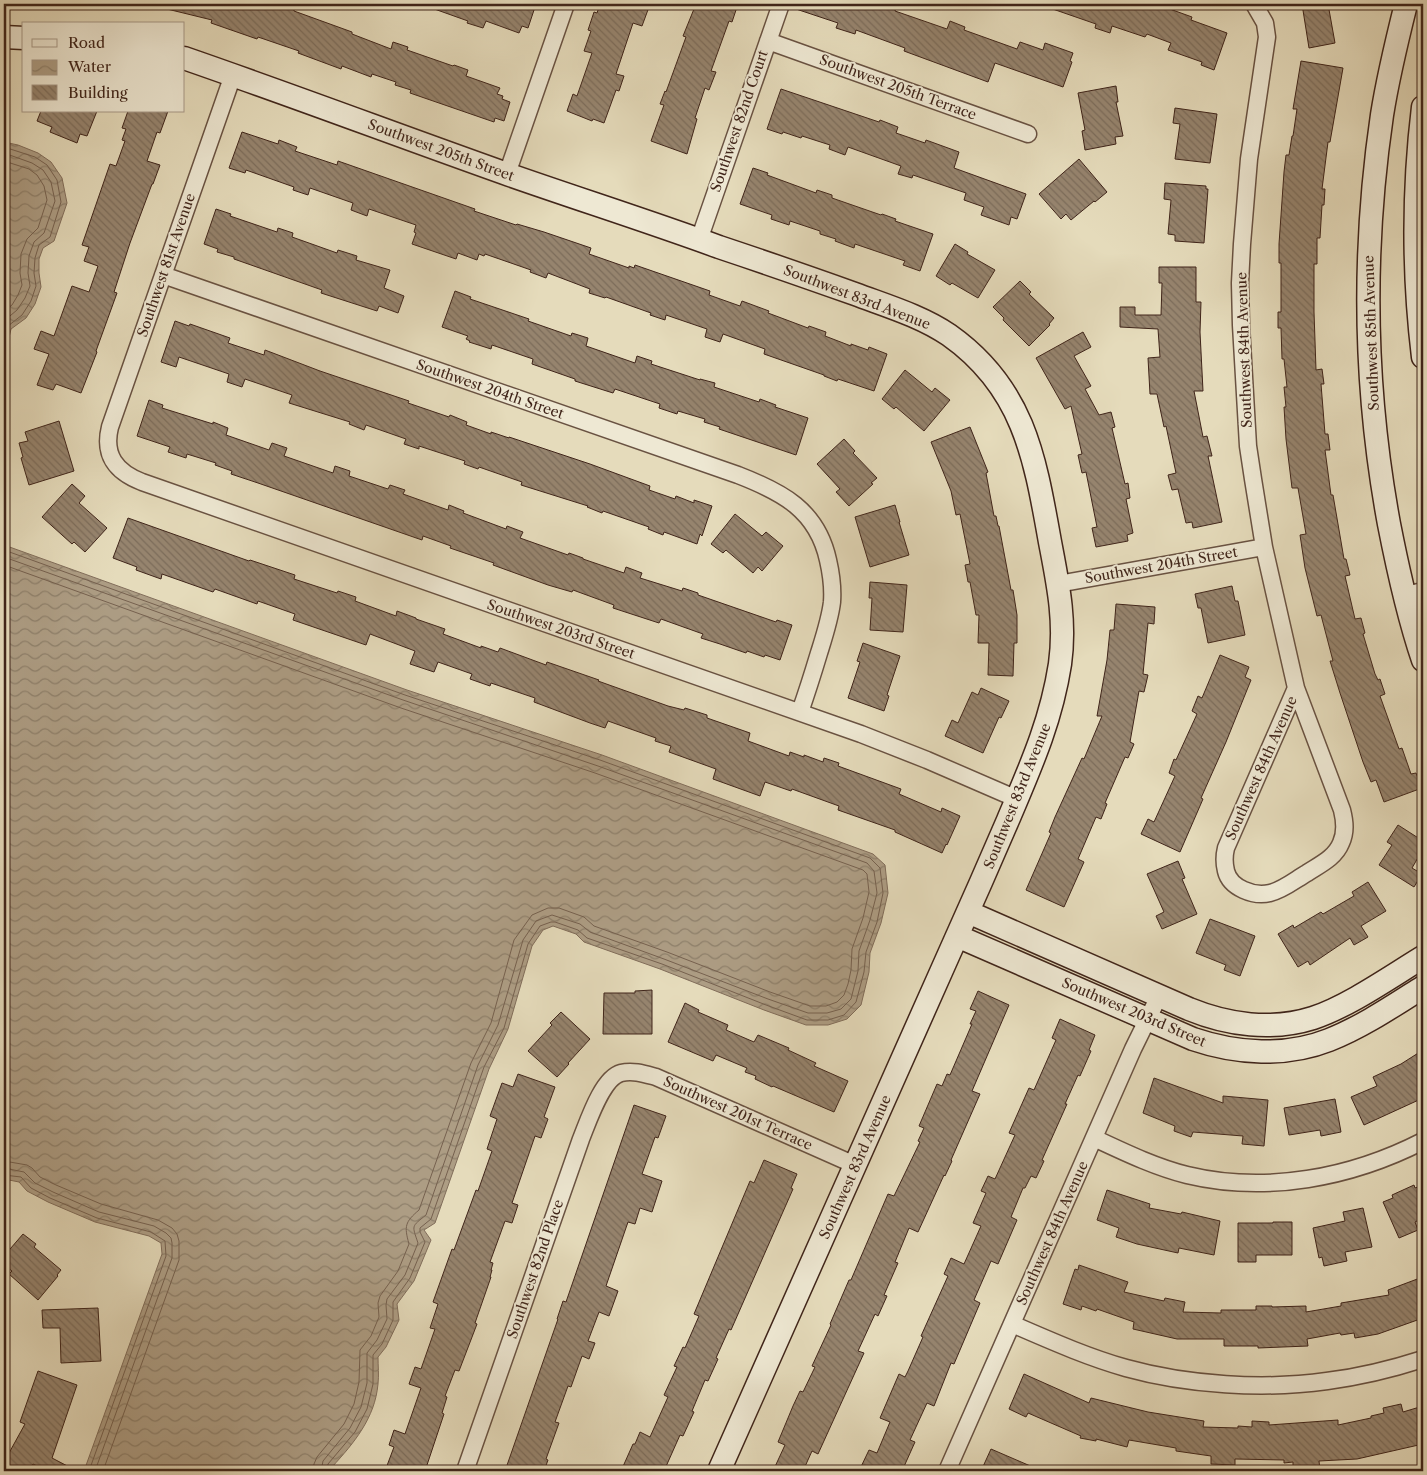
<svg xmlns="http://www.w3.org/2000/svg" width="1427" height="1475" viewBox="0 0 1427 1475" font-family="'Libre Caslon Text',serif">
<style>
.water{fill:url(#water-waves);stroke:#816d5a}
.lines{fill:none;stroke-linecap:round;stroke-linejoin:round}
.shore{stroke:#76614f;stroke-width:1}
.building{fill:url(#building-back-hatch);stroke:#40251a}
.street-casing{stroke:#695242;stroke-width:19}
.secondary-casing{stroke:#40251a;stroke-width:25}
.street{stroke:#eee8d3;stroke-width:16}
.secondary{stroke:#eee8d3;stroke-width:22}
.labels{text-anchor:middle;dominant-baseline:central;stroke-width:4;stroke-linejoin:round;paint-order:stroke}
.street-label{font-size:14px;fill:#40251a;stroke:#eee8d3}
</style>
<defs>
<pattern id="water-waves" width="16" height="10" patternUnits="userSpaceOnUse" patternTransform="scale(1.25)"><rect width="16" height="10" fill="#ad9d84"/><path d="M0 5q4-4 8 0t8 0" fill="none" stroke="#8e806b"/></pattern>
<pattern id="building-back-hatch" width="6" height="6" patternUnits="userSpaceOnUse" patternTransform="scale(1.25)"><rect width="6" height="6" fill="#96846e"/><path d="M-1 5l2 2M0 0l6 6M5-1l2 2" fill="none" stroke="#7c6c5a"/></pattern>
</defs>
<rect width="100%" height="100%" fill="#e5dbbb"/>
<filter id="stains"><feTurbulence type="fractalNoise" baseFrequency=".004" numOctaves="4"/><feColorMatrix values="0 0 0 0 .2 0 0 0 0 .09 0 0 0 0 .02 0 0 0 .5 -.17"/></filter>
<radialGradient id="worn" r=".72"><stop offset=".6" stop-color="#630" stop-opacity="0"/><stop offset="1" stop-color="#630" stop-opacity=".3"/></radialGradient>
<path class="water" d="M4,142l14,3 20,8 13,9 11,16 5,25 -13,38 -11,7 -4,11v14l2,14 -6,17 -9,14 -15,11 -7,30z
M4,545l403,145 195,65 271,99 12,11 3,28 -7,30 -11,30 -1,19 -8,33 -14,14 -19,6h-22l-42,-15 -104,-41 -76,-27 -8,-8 -23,-8 -10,4 -11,16 -24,83 -19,40 -54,154 -11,7 7,10 -17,41 -17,23 2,16 -13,27 -8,10c0,9 1,18 0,27 -3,34 -24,59 -46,83l-1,4h-247l78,-217 -1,-11 -12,-7 -54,-14 -47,-20 -21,-11 -8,-9 -15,-3z"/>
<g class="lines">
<path class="shore" d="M4,147l31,10 12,8 10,15 4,22 -11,35 -11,8 -4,13 -1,15 2,13 -5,15 -9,14 -14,11 -4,13
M4,153l28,10 11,7 8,12 4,19 -11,32 -10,9 -5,14 -1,17 2,13 -5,12 -8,12 -13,11
M4,161l25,8 8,6 7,11 3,14 -9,28 -11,11 -6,15 -1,19 2,12 -4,10 -6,10 -8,6
M4,550l401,145 195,65 270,98 10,10 3,25 -6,29 -11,30 -2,20 -8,30 -12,13 -16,5h-21l-41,-15 -104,-41 -75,-26 -9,-8 -23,-8h-4l-11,4 -12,18 -24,84 -20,39 -53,152 -11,9v4l5,10 -15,36 -17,24v18l-11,24 -9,11v29l-6,25 -12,23 -27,32 -1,7
M4,557l399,143 195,66 269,97 7,8 3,22 -7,27 -11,31 -1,20 -7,28 -10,10 -14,4h-19l-40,-14 -104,-40 -74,-27 -10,-8 -28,-9 -16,6 -13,19 -25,85 -20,40 -52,150c-15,12 -14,10 -8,28l-13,32 -18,24 -1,6 1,14 -10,21 -10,13v30l-6,24 -11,21 -27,33 -2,10
M4,565l397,143 194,65 268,97 4,4 2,18 -6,26 -11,31 -1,21 -3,14 -4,11 -7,7 -11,4h-16l-40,-14 -103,-40 -73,-26 -10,-9 -25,-9h-11l-16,7 -18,25 -23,83 -20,40 -52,147c-14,12 -15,16 -10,34l-11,27 -18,25 -2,7 1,14 -8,19 -11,14 -1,32 -5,22 -10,20 -27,33 -3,7 -1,7
M4,1161l23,4 5,3 8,9 16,8 45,19 57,16 14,8 5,6 2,7v19l-76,211
M4,1168l20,4 11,11 18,9 46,20 55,14 12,7 5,5 1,5v15l-77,213
M4,1175l17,2 10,11 19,10 47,20 54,14 14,9 1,15 -77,215"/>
</g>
<path class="building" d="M167,4h101l11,3 1,-3h2l12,4v3l58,21v2l39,15 2,-7 15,5 -1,3 46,16 1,-1 14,5 -2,6 34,12 -3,6 6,2 -1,3 8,3 -6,19 -9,-3 -1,4 -84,-29 1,-3 -16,-5 1,-3 -24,-8 -1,3 -29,-11 -1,3 -43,-16 1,-2 -41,-14 -1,2 -46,-16 1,-3 -45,-11z
M426,4h110l-8,24 -6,-2 -3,7 -33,-12 -3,7 -16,-5 1,-2 -42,-15z
M600,4h38l11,3 -7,19 -9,-3 -17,51 8,2 -5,15 -3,-1 -12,33 -11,-4 -1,2 -25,-10 6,-17 4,2 15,-43 -8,-2 7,-20 -3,-1 6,-18 3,1z
M696,4h42l-6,18 -3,-1 -18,50 5,1 -7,18 -4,-2 -10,30 2,1 -10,35 -36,-13 13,-36 -4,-1 5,-13 1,1 20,-55 -3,-1z
M791,4h106l-2,7 52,18 3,-8 15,6 -1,3 53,19 3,-7 23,8 2,-7 28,10 -3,8 2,1 -9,25 -68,-24 -7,19 -84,-31 1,-3 -49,-18 -1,4 -19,-6 2,-5 -48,-16z
M1044,4h112l36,13 -1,3 36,13 -13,37 -13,-5 1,-3 -34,-12 3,-7 -24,-9 -2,3 -33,-11 -2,7 -15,-5 1,-4 -52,-18z
M1302,4h26l7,39 -26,5z
M1301,61l42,7 -13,74h-2l-6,47h3l-1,16h-2l-2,33h-3v26h-3v48l2,58 6,-1 2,15h-3l4,50h3l2,16h-5l6,45h2l11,64h2l4,16 -5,1 10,43 6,-1 4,15 -2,1 12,40 3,6 2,-1 5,15 -5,2 19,53 3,-1 9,26 5,-1 6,15 -38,14 -8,-22 -5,2 -8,-20 -23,-69 -10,-32h3l-12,-46 -4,1 -12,-48 -5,-33 6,-1 -8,-46h-6l-6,-49 -2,-32h2l-2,-20h3l-3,-28h-2l-1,-31h-3v-16h3v-49h-2v-19l5,-72 2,-17h3l3,-19h1l4,-27h-4z
M1116,86l2,16h-2l7,34 -8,1 1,7 -31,6 -3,-19 3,-1 -7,-37z
M781,89l98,33 1,-2 18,7 -2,6 29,10 1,-3 33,12 -5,16 72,26 -9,25 -6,-2 -2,8 -28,-10 3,-8 -20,-7 2,-7 -53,-18 -1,3 -14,-4 3,-8 -53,-19 -3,8 -16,-6 1,-4 -28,-9 -1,2 -18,-6 -1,2 -15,-5z
M1175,108l42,6 -7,49 -35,-4 5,-35 -7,-1z
M41,111h56l-10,25 -7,-2 -3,9 -27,-11 2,-5 -15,-6z
M128,111h40l-8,22 -3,-1 -10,29 13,4 -7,19h-1l-22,59 -16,49 3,1 -21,58 1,1 -16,41 -25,-9 -3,6 -16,-5 12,-31 -15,-5 7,-18 13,5 18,-50 17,6 9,-26 -14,-5 5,-14 -7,-2 28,-81 6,2 9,-25 -3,-1 4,-11 -4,-1z
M242,132l36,12 1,-4 18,7 -2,4 42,14 1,-4 137,48 -1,2 42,14 1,-1 27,8 47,16 -2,6 40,14v-2l5,2 1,-3 75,26 -1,4 31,11 2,-5 27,10 -1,2 40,15 1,-2 17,6 -1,4 26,10v-2l17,6 1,-3 18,7 -13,37 -36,-12 -1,2 -13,-5v-1l-60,-21 1,-5 -42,-15 -3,8 -15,-5 2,-8 -41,-14 -1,5 -15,-5 1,-2 -45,-16 -1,1 -16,-5 1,-4 -42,-16 -2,5 -16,-6 1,-2 -46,-16 -1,2 -5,-2 -2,6 -19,-7 -2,6 -44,-15 4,-11 -2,-1 2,-7 -47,-16 -2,7 -16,-6 2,-7 -43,-15 -2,7 -15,-5 1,-3 -48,-17 -1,3 -16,-5z
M1079,159l28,33 -12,10 -1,-1 -23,19 -5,-6 -5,5 -22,-25z
M753,168l15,5 -1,2 49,18 1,-3 15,5v3l49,17 1,-1 14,5 -1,2 38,13 -13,37 -17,-6 2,-4 -50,-17 -1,4 -19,-7 1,-2 -16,-5v-3l-30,-10 -1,4 -18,-6 1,-4 -32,-11z
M1165,183l41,3v3h2l-4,54 -29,-2v-6l-7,-1 3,-34 -7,-1z
M216,209l15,5 -1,2 47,16 1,-4 15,5 -1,4 45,16 1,-3 19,6 -1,4 34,10 -6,18 20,8 -6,17 -19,-7 -2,5 -56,-18 1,-3 -88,-31v-2l-17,-5 1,-3 -14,-5z
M955,244l13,8 -1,2 28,16 -17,28 -26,-15 -2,2 -14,-9z
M1159,267h37v35h5l-1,30 3,59h-9l9,46 4,-1 5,20h-4l14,66 -29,6 -1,-6 -6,1 -8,-34 -6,1 -4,-15 8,-2 -10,-47 -2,1 -7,-33h-7l-2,-36 12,-1 -2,-28 -38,-2v-20h15v8h26l1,-32h-3z
M1020,281l11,11 -2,2 25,24 -5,6 1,1 -21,21 -26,-26 1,-2 -11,-11z
M455,291l16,6 -1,2 59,20 -1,2 43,15 1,-3 16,5 -2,8 49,17 2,-7 15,5 -1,3 49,16v-1l15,4 -1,4 45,15 1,-3 16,6 -1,2 33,11 -12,37 -77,-26 1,-2 -16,-5 1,-3 -27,-8 -1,3 -18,-6 1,-4 -45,-15 -2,4 -38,-12v-2l-43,-15 1,-5 -41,-14 -1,4 -22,-7 1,-1 -4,-2 2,-3 -26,-9z
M175,321l14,5 1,-2 40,14 -2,5 36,12 1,-5 55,21 89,30 -1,2 41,14 1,-2 17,7 -1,3 25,9v-2l18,6v-1l81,27 60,22 -1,4 26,9 1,-3 18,7v-3l18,6 -10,30 -2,-2 -3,10 -33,-12 -1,3 -15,-6 1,-2 -46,-16 -1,2 -15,-6 1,-1 -67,-21 1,-3 -43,-15 -1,2 -14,-5 1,-3 -46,-15v3l-15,-5 2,-5 -40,-14 -2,5 -15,-6 1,-2 -61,-19 3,-8 -47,-16 -3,8 -15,-5 2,-8 -50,-17 -3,10 -15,-5z
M1083,332l8,15 -17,9 17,30 -6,3 14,26 12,-3 4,15 -3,1 13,56 3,-1 2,15 -4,1 7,34 -6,2 1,6 -32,6 -4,-19 5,-1 -11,-55 -4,1 -4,-18 4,-1 -11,-48 -6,3 -29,-51z
M905,370l27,22 3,-4 15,12 -26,31 -28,-24 -2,2 -12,-10z
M149,400l14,5 -1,3 51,16v-2l15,6 -2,7 43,15 3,-7 15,5 -3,8 49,17 2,-7 15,5 -1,5 39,13 2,-4 15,5 -2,4 45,16 1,-5 15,6 -1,2 43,16 1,-3 16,6 -3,6 48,17 1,-2 14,5v1l41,14 2,-6 16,6 -2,5 42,13 1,-3 15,5v2l78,27 1,-2 15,5 -12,35 -15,-5 -1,2 -17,-6 -1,2 -26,-9 -19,-6 2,-4 -42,-15 -2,4 -46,-15 1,-3 -41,-15 -1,2 -24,-7 -55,-20 1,-2 -44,-15 1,-2 -28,-10 -1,4 -164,-57 -27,-9 1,-3 -17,-6 1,-2 -29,-9 -1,4 -18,-6 2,-5 -33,-11z
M59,421l15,50 -45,14 -8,-27 2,-1 -4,-14 9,-2 -3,-9z
M970,427l18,45 -2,1 8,43h2l2,10h1l12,64h2l4,25v28h-3l-1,33 -25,-1 1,-32h-11l1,-28h-3l-6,-33h-2l-3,-17 5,-1 -10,-50 -4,1 -5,-24 -20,-49z
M844,439l11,12 -2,2 24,25 -6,5 2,1 -24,22 -13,-14 4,-3 -23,-25z
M72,484l13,12 -6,7 28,25 -22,24 -11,-10 -2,2 -30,-27z
M895,505l5,17h-1l10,33 -39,12 -15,-50z
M735,514l27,22 4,-4 17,14 -21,25 -4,-4 -5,6 -27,-23 -3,3 -12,-9z
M128,518l121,43 1,-1 45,15 -1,4 43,14 1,-2 18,6 -1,4 41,15 1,-5 19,7v1l29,10 -2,5 38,14v-2l17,6 2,-4 46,17 1,-3 52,18 -1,1 70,25 16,4 1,-2 22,7v3l43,15 -2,8 41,15 1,-4 14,5v-2l19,7 1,-4 15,5 -1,3 63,23 -2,5 42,18 1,-4 18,8 -13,29 -1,-1 -4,9 -47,-21v-2l-57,-20 1,-4 -47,-17 -1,2 -26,-9 -5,14 -47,-17 3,-10 -47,-17 2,-6 -16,-5 1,-3 -48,-17 -3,7 -15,-5 -56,-21 1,-4 -44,-15 -1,3 -20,-7 2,-5 -34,-12 -4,10 -24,-8 5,-13 -45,-17 -4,11 -73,-25 2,-6 -37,-13 -1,3 -42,-15 -2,3 -51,-18 -1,5 -25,-9 1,-3 -24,-9z
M870,582l37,3 -4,47 -33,-2 2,-32h-3z
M1232,586l3,15h3l7,34 -37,8 -7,-35h-3l-3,-14z
M1116,604l39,3 -1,17 -6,-1 -5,51 5,1 -4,17 -5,-1 -9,51 4,2 -6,14 -3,-1 -20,46 2,1 -6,15 -5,-2 -18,42 6,3 -20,45 -38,-17 25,-57 -2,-1 6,-15 27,-59 2,1 18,-43h-5l10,-56 3,-30h4z
M863,643l37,13 -13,39 2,1 -5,15 -36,-13 12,-36 -3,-1z
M1220,655l29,12 -4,10 6,3 -25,62 -25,56 2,1 -23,53 -39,-18 7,-15 6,3 21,-46 -6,-3 5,-14 2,1 21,-46 -5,-3 6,-15 4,2z
M981,688l28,13 -8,17 -2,-1 -16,36 -38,-17 7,-16 6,3 14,-31 6,3z
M1398,825l25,16v8l-11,19 10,6 -8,13 -35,-22 13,-20 -5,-3z
M1178,861l7,17 -3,1 15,35 -35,15 -6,-13 8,-4 -17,-38z
M1368,882l18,29 -25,15 7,11 -14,8 -4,-7 -40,27 -2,-4 -10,6 -20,-33 15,-9 1,3 27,-16 2,2 31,-18 -2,-4z
M1210,919l45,17 -15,40 -16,-6 2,-5 -30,-12z
M652,990v44h-49l1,-41h31v-2z
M978,991l31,14 -37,86 8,3 -29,66 1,1 -7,15 -1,-1 -26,57 -9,-4 -14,34 3,1 -14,32 3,1 -9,20 -3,-2 -17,37 6,2 -46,101 -6,-3 -9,20h-30l12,-26 -7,-3 15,-36 7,-15 3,1 12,-25 -3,-1 19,-41 -1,-1 19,-44h2l37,-86 6,2 26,-54 -2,-1 6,-13 -5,-2 18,-42 5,2 5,-12 3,1 22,-51h-2l6,-13 -6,-2z
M685,1003l14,7 -1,2 30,13 -2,5 28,12 4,-7 31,13 -1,2 28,13 -2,3 34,15 -14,31 -61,-26 -1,1 -17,-8 1,-3 -11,-4 2,-4 -31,-13 -3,6 -45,-19z
M561,1012l29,27 -22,24 1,1 -12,13 -29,-26 24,-26 -2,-2z
M1060,1019l35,16 -6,15 2,1 -11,25 -2,-1 -13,29h2l-25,56 2,1 -8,17 -5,-2 -6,12h-2l-12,29 6,3 -19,44 -7,-3 -17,39 6,3 -26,61 -3,-1 -17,43 -7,-3 -17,37 5,2 -13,29h-43l10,-21 8,3 13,-31 -10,-4 19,-44 6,3 3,-6 15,-34 -2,-1 27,-60 -4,-2 7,-16 13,6 17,-38 -8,-3 13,-30 -5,-2 7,-15 7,3 20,-44 -6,-2 20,-45 5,2 22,-50 -4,-2z
M1423,1050v48l-59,27 -13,-28 26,-11 -4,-9 28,-13z
M518,1074l37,13 -11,30 4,2 -7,19 -6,-2 -23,67 6,2 -6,18 -7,-2 -15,41 3,1 -2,7h1l-2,7h1l-16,46 2,1 -18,47 -4,-1 -10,26 2,1 -5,16 2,1 -19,57h-40l9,-24 -5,-2 5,-15 11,4 16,-46 -12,-4 6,-17 6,2 14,-40 -5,-1 8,-24 -5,-2 19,-53 2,1 22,-60 2,1 14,-40 -5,-2 10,-30 -7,-3 12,-33 11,4z
M1154,1078l69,25v-7l45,4 -4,46 -22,-2 1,-8 -50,-4 -2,5 -17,-6 1,-5 -32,-13z
M1335,1099l6,33 -20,4 -1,-6 -31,5 -5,-27z
M634,1105l32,11 -8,22 -3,-1 -13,37 20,7 -10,31 -12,-4 -5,16 -7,-2 -22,64 12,5 -9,25 -10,-4 -11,29 7,2 -6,16 -7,-3 -11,31 -3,-1 -13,36 4,1 -13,36 2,1 -4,11h-39l53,-152h-1l6,-18 3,1z
M764,1160l33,14 -6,14 2,1 -62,141 -2,-1 -13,29 2,1 -10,22 -3,-1 -13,31 2,1 -11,24 -3,-1 -16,36h-43l12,-27h2l5,-12 10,5 18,-40 -4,-2 13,-28 -3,-1 9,-19 2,1 14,-32 -5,-2 56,-133 4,2z
M1414,1185l1,3 8,-3v33l-8,4 3,8 -19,8 -16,-36 10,-4 -1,-3z
M1107,1190l43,14 -1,4 32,6 1,-2 38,9 -6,34 -35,-7 -1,5 -41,-9 -21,-7 3,-9 -22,-8z
M1363,1208l9,39 -27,5 2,9 -23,5 -2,-9 -3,1 -6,-30 32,-7 -2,-9z
M1273,1222h19v33h-36v7h-18v-39h35z
M23,1234l13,10 -2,3 27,23 -4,5 1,1 -20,24 -29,-26 3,-3 -8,-6v-9z
M1079,1265l49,17 -4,10 40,9 1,-3 20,4 -2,10 38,1v-3h35v-4h16v1l34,-1v6l35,-6v-3l48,-8 -1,-5 32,-12 3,8v32l-45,16 -23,4 -1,-5 -13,2 -1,-2 -33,6 1,7 -50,2v-2h-34v-7h-47l-44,-10 1,-7 -37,-13 -1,2 -14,-5 -1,4 -18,-6 12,-35 3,1z
M98,1308l3,53 -40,2 -1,-35h-17l-1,-18z
M38,1371l39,14 -25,73 25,13h-30l-14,-7 -4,7h-25v-21l5,3 16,-29 -5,-2z
M1024,1374l65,29 2,-5 57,14 56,9 -1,6 35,1v-2l14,1v-6l17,1v3l69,-5v5l33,-7v-2l13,-3 -1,-5 18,-4 2,8 20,-6v38l-66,15 -38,2 1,9 -27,1v-9l-9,1v-3l-49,-1v6l-24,-1v-8l-35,-5v-3l-47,-8 -2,7 -31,-8v2l-16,-3 1,-2 -53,-23 -2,4 -17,-8z
M991,1449l51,22h-61z"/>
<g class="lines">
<defs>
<path id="street" d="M1254,4l11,19 2,14 -18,122 -7,85 -2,39 1,42 7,121 5,33 11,68 32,141
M768,41l260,93
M233,75l-123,352c-7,28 6,45 32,55l719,252 66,26 90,39
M507,174l59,-170
M699,240l82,-236
M163,275l575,200c44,17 79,35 90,85 3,13 5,28 4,42 -2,17 -8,35 -13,51 -6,20 -12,39 -19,59
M1058,584l206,-37
M1405,595l18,-4
M1296,688l46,122c3,12 4,22 -1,33 -6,15 -22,22 -34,30 -12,7 -24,17 -37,20 -16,4 -40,-5 -44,-22 -2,-8 -2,-15 0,-23z
M1094,1138c30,14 61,29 93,37 79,19 164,3 236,-34
M1012,1324c37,16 75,33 114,44 61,17 138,22 201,13 32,-4 65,-12 96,-22
M465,1471l116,-332c7,-17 21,-61 40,-66 12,-3 24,1 35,4l199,88
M947,1471l186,-422 26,-53"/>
<path id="secondary" d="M1406,4c-9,36 -18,73 -24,111 -20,136 -18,274 7,409 9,46 19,92 34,136
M4,37l20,1
M184,58c107,37 213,77 320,115 71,25 144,48 215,74 45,15 91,31 136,47 32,12 66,22 94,41 75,53 86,123 101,207 8,42 16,79 10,122 -9,58 -30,104 -52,156 -22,51 -44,101 -67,152 -74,166 -148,333 -222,499
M1423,107c-10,83 -10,167 0,250
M968,912l221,97c39,16 83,22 124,9 36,-12 77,-41 110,-61
M957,936l236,103c44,15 93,18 136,1 33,-13 64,-34 94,-53"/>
</defs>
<use href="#street" class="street-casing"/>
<use href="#secondary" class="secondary-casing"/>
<use href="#street" class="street"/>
<use href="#secondary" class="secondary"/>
</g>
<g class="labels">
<g class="street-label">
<text transform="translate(898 87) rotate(20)">Southwest 205th Terrace</text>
<text transform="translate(739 121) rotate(-71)">Southwest 82nd Court</text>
<text transform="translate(441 150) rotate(20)">Southwest 205th Street</text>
<text transform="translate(166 265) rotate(-71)">Southwest 81st Avenue</text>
<text transform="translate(857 297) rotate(21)">Southwest 83rd Avenue</text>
<text transform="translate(1371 333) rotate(-92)">Southwest 85th Avenue</text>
<text transform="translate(1244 350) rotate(-92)">Southwest 84th Avenue</text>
<text transform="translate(490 389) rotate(19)">Southwest 204th Street</text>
<text transform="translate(1161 565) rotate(-10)">Southwest 204th Street</text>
<text transform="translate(561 629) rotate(19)">Southwest 203rd Street</text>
<text transform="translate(1261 768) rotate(-66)">Southwest 84th Avenue</text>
<text transform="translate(1017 796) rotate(-68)">Southwest 83rd Avenue</text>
<text transform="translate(1134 1012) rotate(23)">Southwest 203rd Street</text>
<text transform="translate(738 1113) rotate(24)">Southwest 201st Terrace</text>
<text transform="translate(855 1167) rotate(-66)">Southwest 83rd Avenue</text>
<text transform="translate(1052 1233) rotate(-66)">Southwest 84th Avenue</text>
<text transform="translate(535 1269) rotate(-71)">Southwest 82nd Place</text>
</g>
</g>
<rect width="1427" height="1475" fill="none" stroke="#e5dbbb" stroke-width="20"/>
<rect x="5" y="5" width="1417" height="1465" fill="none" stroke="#40251a" stroke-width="2.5"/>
<rect x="10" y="10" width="1407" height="1455" fill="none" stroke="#40251a"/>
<rect x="22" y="22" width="162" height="90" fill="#eee8d3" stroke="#a89a89"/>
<rect x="32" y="39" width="25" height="8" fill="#eee8d3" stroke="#a89a89"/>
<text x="68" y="48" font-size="15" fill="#40251a">Road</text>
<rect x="32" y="60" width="25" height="15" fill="url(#water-waves)" stroke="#a89a89"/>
<text x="68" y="72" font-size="15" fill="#40251a">Water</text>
<rect x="32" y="85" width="25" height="15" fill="url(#building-back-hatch)" stroke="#a89a89"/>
<text x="68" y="98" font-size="15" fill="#40251a">Building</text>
<rect width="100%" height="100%" filter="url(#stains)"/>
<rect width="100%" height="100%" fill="url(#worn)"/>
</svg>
